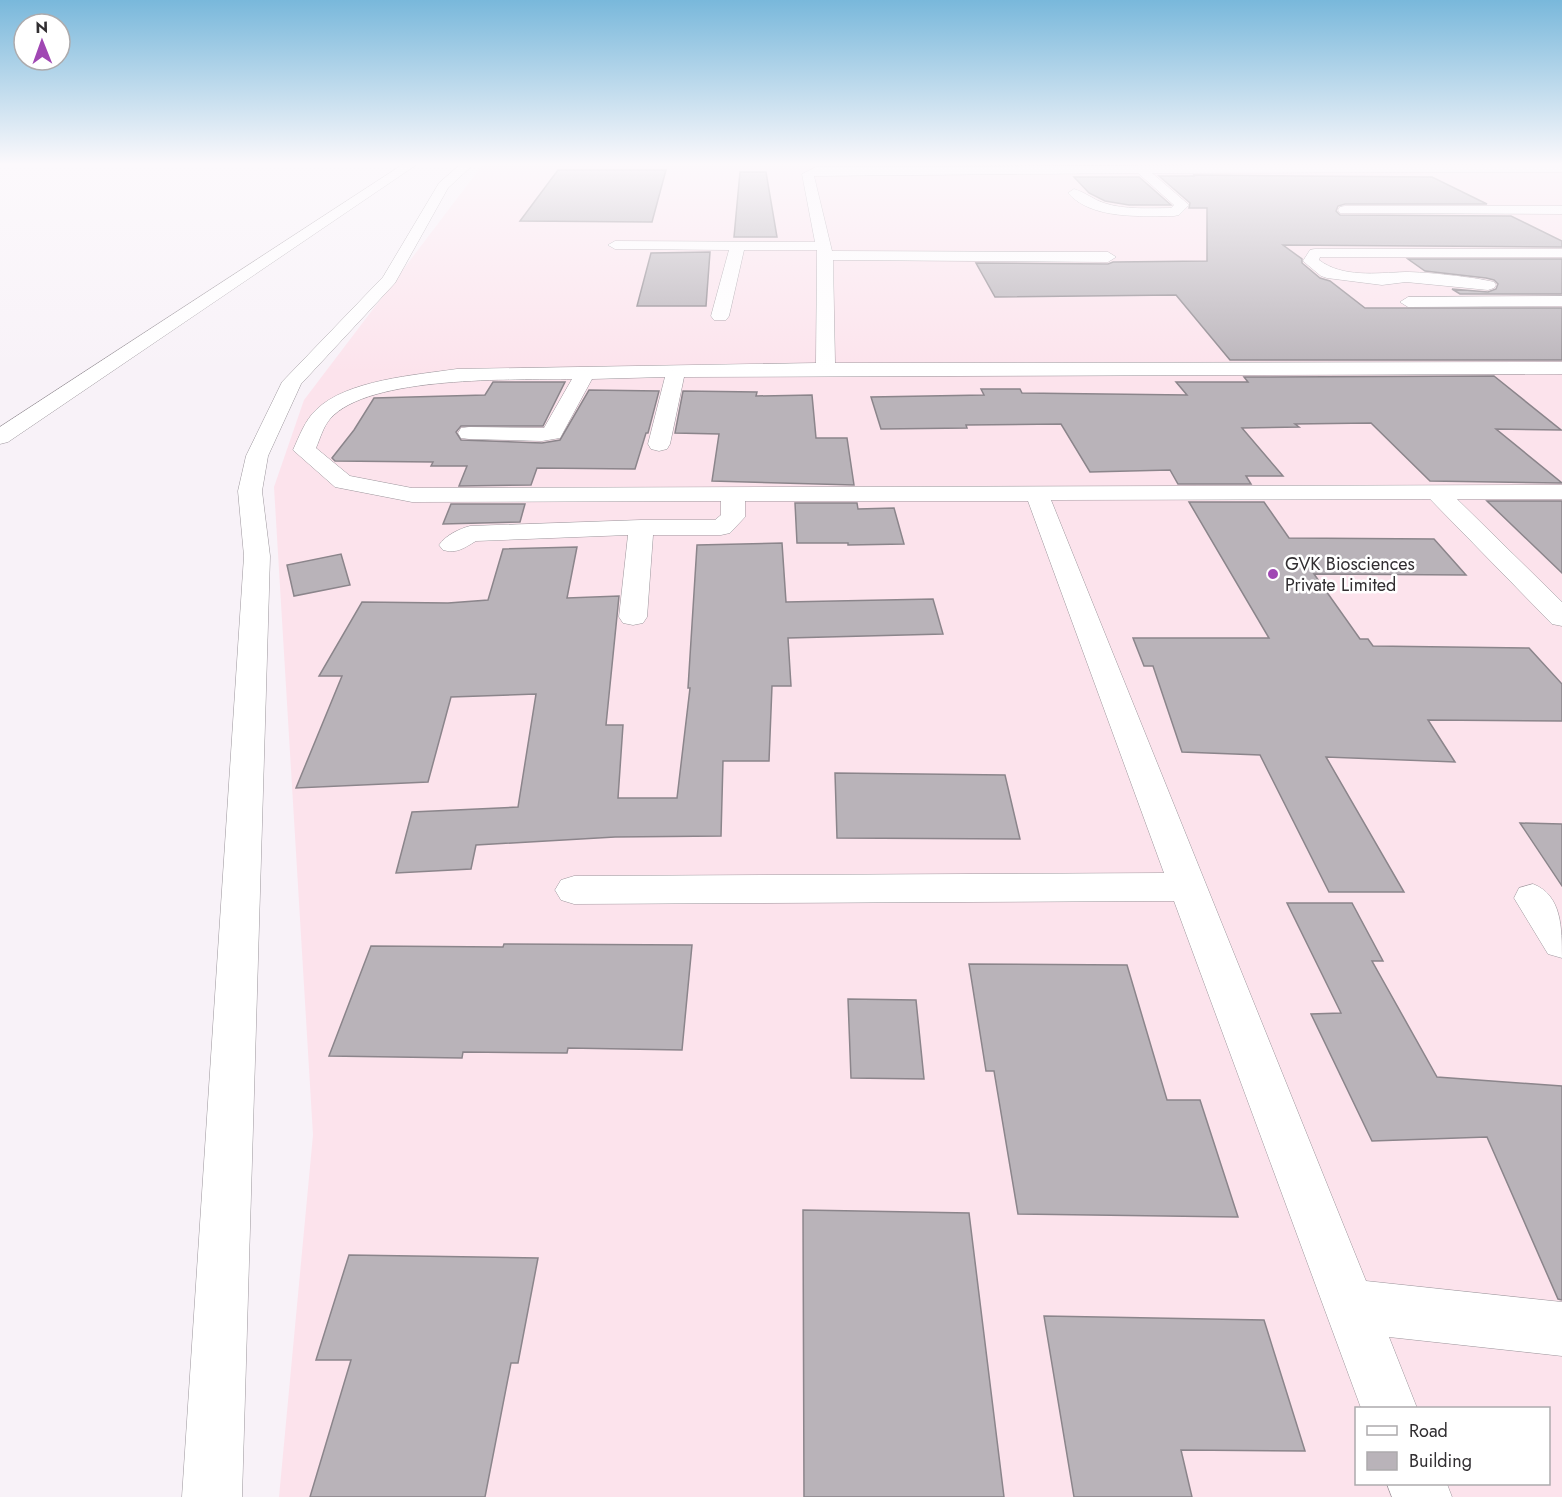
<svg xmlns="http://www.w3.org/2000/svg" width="1562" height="1497" viewBox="0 0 1562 1497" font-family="Jost,sans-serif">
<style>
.industrial{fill:#fce3ec;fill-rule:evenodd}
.building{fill:#b9b3b9;stroke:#8b858b;stroke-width:1.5}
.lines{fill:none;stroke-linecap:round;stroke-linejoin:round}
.minor-casing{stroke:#9c969c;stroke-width:1}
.minor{fill:#fff;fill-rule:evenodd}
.poi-dot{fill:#a047b3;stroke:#fff;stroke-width:2}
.labels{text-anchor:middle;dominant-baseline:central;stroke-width:5;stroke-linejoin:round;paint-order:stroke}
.poi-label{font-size:18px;fill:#312e31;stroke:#fff;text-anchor:start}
</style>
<rect width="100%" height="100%" fill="#f8f2f8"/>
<path class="industrial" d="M484,163h1078v1334h-1283l34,-362 -39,-648 30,-87zM1356,1408h192v76h-192z"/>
<path class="building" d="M558,170h108l-14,52 -132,-1z
M740,172h26l11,65h-43z
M1193,175l239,2 55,27h-142l-7,2 -2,5 4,4 171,1 51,25v6l-279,-2 19,14v4l18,15 10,3 35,27h197v52h-332l-54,-65 -181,2 -19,-34 132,1 5,-2 94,-1v-53h-18l1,-5 -31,-27h36z
M1074,177h65l32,28h-42l-24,-4 -16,-8z
M710,252l-4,54h-69l14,-53z
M1408,259h154v35h-102l-8,-5 36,3 8,-3 2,-5 -4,-4 -8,-2 -61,-7z
M1494,376l67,54 -65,-1 66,54 -132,-2 -59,-58 -76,1 4,3 -57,1 41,48h-37l5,8h-73l-8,-14 -80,2 -29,-48 -95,1 1,3 -86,1 -10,-32 113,-2 -3,-6h39l2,4 165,2 -11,-13h72l-4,-5z
M493,382h72l-22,44h-82l-5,6 5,8 81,3 18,-3 29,-50 70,1 -11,42h-2l-11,36 -98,-1 -6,17 -72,1 8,-20h-36l2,-4 -98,-1 -3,-3 22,-28 20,-32 111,-3z
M683,391l74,1 -1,4 56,-1 4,43h31l7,47 -142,-4 7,-47 -44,-1z
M1487,501h75v72z
M1189,502h75l25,36 145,1 32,36 -152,-1 46,65h8l5,7 156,2 33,36v37l-134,-1 27,42 -129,-5 78,135h-75l-69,-137 -78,-3 -29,-86h-9l-11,-28h136z
M795,503h62l1,6 36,-1 10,36 -56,1v-2h-51z
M451,504h74l-5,18 -77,2z
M782,543l4,59 147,-3 10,35 -155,4 3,48h-19l-3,75h-46l-2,75 -106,1 -139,8 -5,24 -75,4 16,-61 106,-5 18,-113 -85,3 -23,85 -132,6 46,-112h-23l43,-74 86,1 40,-3 15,-51 74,-2 -10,51 52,-2 -13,129h17l-5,73h59l13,-110h-2l9,-143z
M341,554l9,31 -56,11 -7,-31z
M835,773l170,2 15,64 -183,-1z
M1520,823l42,1v62z
M1287,903h65l31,58h-11l65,116 125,9v214l-4,-1 -71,-162 -115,4 -61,-127 30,-1z
M504,944l188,1 -10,105 -114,-2 -1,5 -104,-1 -1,6 -133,-2 42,-110 132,1z
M969,964l158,1 40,135h33l38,117 -220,-3 -24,-143h-8z
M848,999l68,1 8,79 -73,-1z
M803,1210l166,3 35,284h-200z
M349,1255l189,3 -20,105h-7l-26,134h-175l41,-137h-35z
M1044,1316l220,4 41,131 -124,-1 11,47h-118z"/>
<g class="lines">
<defs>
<path id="minor" d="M405,163h14l-411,279 -8,2v-17z
M462,163h13l-27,25 -53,95 -94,101 -33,72 -6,35 8,65 -28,941h-60l62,-941 -6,-65 8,-35 36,-74 101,-105 56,-94z
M1562,164v8l-410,1 37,32 -10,10 -5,1c-33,0 -82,4 -106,-23l6,-4c11,3 20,11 30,14 21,7 45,5 67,5l3,-3 -36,-32 -324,3 18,75 276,1 8,5 -8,5 -275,-2 2,103 727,-1v12l-878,3 -14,67 -3,5 -8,2 -8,-2 -3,-5 17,-67 -73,2 -32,59 -18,3 -73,-2 -8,-1 -3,-5 3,-5 8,-1 75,1 28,-49c-56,1 -204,-4 -242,40 -7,8 -10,20 -14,29l34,28 62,12 1150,-3v14h-105l105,103v24l-10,-2 -122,-125 -379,1 315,781 196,21v54l-173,-19 28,71h-56l-187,-507 -600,3 -13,-4 -6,-10 6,-10 13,-4 590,-3 -136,-372h-283v16l-15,16 -9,2h-68l-6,82 -4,6 -10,2 -10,-2 -4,-6 9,-82 -152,6c-12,7 -19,13 -33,9l-4,-5c7,-10 20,-16 31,-19l171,-6h74l6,-5v-14l-309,1 -77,-15 -42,-37c6,-13 12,-30 23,-40 30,-30 100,-35 141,-41l359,-6 1,-113h-73l-15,66 -3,4h-12l-3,-4 18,-66 -114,-1 -7,-4 7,-4 200,1 -13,-68 14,-7z
M1345,206h217v8l-222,-1 -2,-3 2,-3z
M1315,249h247v8h-242l-1,3c24,18 57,13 86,12 21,0 69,5 89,10l2,3 -2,3 -6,2 -82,-8 -24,3 -55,-7 -6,-2 -18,-15 7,-11z
M1562,296v10l-154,1 -8,-5 8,-5z
M1533,884c29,11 29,44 29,74l-14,-4 -34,-56 5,-10z
M1387,1484h60l5,13h-60z"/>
</defs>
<use href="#minor" class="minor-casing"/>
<use href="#minor" class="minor"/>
</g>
<linearGradient id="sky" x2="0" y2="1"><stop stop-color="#79b8db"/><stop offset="0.44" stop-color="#fcf9fc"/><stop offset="1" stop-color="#fcf9fc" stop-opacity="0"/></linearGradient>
<rect width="1562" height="373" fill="url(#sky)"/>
<circle class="poi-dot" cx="1273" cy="574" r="6"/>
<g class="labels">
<g class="poi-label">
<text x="1285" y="564">GVK Biosciences<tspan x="1285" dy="21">Private Limited</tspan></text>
</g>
</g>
<rect x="1355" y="1407" width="195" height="78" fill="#ffffff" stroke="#adabad" stroke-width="1.5"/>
<rect x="1367" y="1426" width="30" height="9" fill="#ffffff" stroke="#adabad" stroke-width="1.5"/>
<text x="1409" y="1437" font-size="18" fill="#312e31">Road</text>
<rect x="1367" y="1452" width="30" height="18" fill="#b9b3b9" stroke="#adabad" stroke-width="1.5"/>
<text x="1409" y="1467" font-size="18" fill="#312e31">Building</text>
<g transform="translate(42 42) rotate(359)"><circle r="28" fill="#ffffff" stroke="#adabad" stroke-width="1.5"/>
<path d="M0-4.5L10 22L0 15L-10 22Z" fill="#a047b3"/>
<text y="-9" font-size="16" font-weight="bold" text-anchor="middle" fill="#312e31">N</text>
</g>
</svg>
